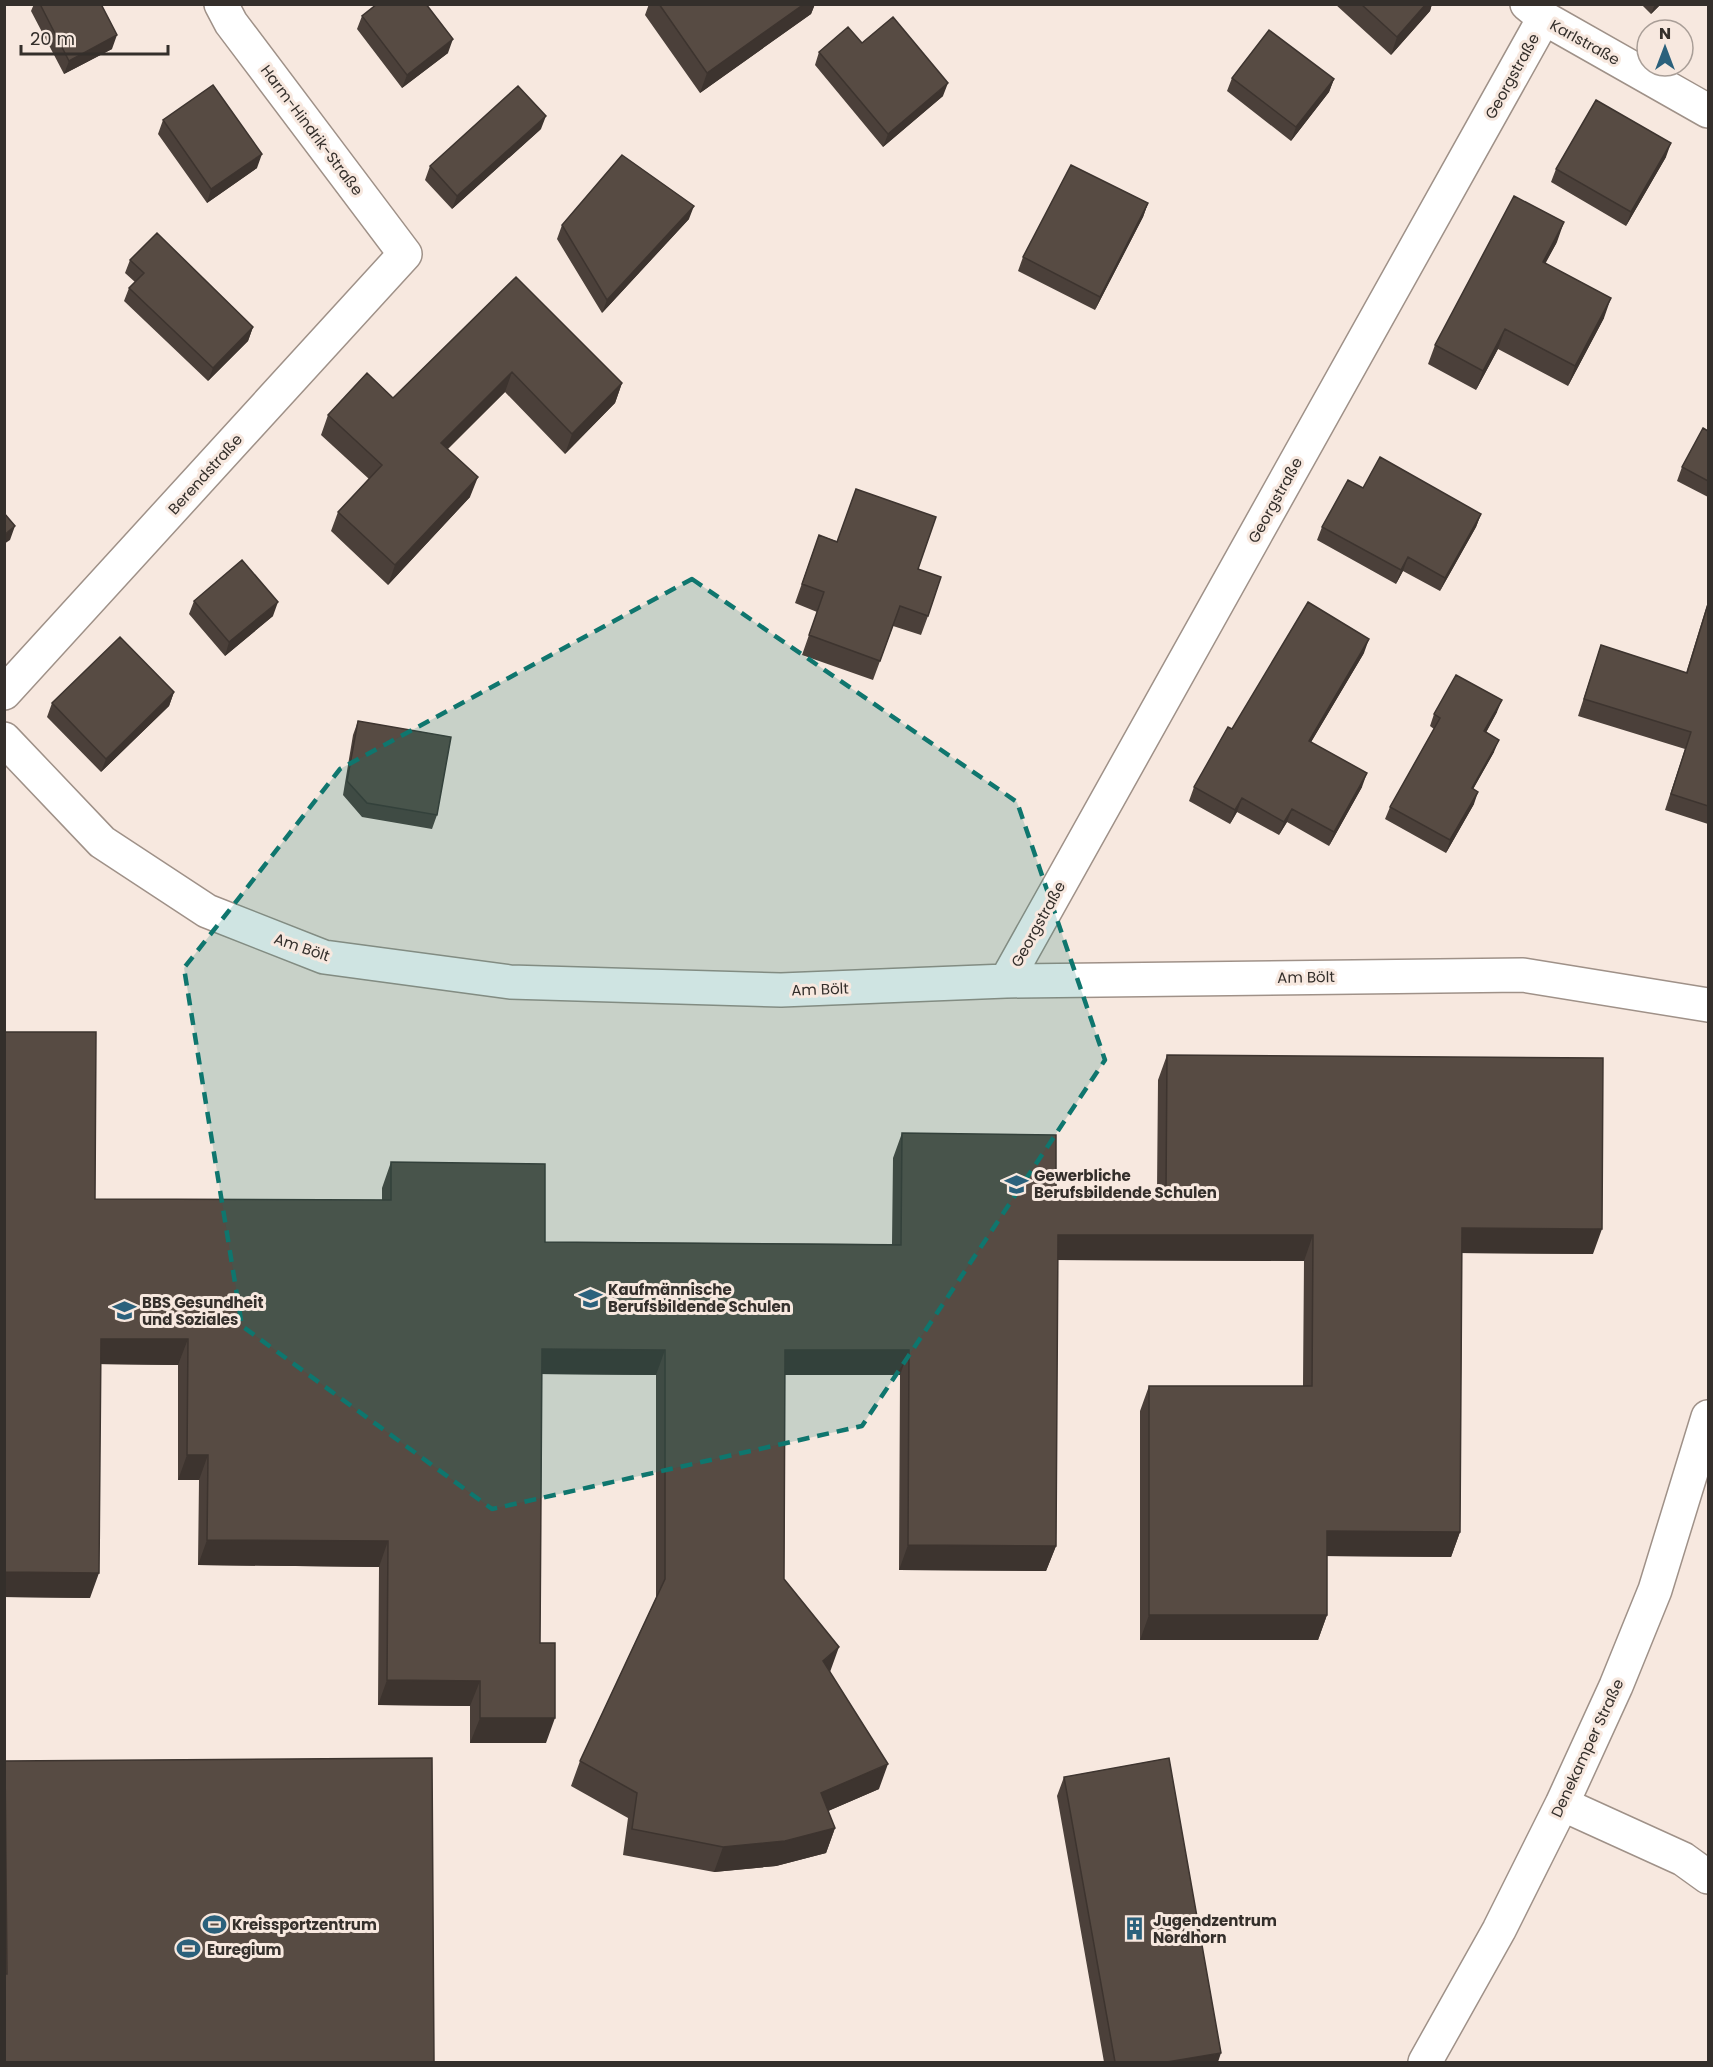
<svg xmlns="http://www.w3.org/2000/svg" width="1713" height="2067" viewBox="0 0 1713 2067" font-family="Poppins,sans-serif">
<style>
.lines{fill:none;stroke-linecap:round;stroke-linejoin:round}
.street-casing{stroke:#9f9188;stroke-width:36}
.secondary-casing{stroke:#9f9188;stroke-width:36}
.street{stroke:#fff;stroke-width:33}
.secondary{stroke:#fff;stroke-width:33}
.wall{fill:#4b403a}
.shaded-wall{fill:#3d342f}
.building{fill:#574b43;stroke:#3d342f;stroke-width:1.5}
.marked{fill:#0f766e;fill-opacity:0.2;stroke:#0f766e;stroke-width:4.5;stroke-dasharray:12 8;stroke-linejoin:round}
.labels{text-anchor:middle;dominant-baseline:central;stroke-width:6;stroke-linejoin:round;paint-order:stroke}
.street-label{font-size:15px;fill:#342f2b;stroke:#f7e8df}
.poi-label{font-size:15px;font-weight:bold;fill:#342f2b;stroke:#f7e8df;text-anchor:start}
</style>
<rect width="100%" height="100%" fill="#f7e8df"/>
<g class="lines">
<defs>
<path id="street" d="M1527,4l17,14 164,93
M4,693l401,-439 -174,-231 -10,-19
M4,739l98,103 105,69 117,46 186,25 271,8 225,-9 517,-6 185,30
M1006,981l538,-963"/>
<path id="secondary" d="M1562,1804l121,55 25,18
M1425,2062l74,-132 63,-126 54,-118 39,-96 53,-173"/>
</defs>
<use href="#street" class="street-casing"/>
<use href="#secondary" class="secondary-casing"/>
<use href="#street" class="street"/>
<use href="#secondary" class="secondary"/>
</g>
<path class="wall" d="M34,4h67l11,45 -48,25 -33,-63z
M649,4h166l-4,10 -111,79 -55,-78z
M1335,4h97l-2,7 -39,44z
M1641,4h20l-10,10z
M362,16l86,37 -46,35 -45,-59z
M862,43l81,53 -60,51 -68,-82 4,-13z
M1232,78l102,1 -5,13 -38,49 -64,-50z
M163,120l94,48 -50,35 -49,-69z
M541,129l-89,80 -27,-29 5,-14z
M1666,157l-40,69 -75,-44 5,-13z
M1148,203l-5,14 -48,93 -77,-39 5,-14z
M689,219l-87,94 -45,-74 5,-14z
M1557,242l-12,21 59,55 -36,68 -70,-37 -22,41 -48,-26 7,-19z
M130,260l123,67 -5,14 -40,40 -84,-80 5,-13 6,-6 -10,-9z
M516,277l106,106 -7,20 -50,51 -60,-62 -57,57 22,48 -82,88 -57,-54 7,-19 31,-33 -48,-44 7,-20 65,-17z
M1708,431v66l-31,-16 5,-14z
M1363,488l118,26 -5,13 -36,64 -37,-20 -7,13 -79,-44 5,-13z
M819,535l99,34 10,47 -7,19 -28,-9 -20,54 -71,-25 15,-43 -22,-9z
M194,601l79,15 -48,40 -36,-42z
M1708,602v222l-43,-14 20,-61 -107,-33 23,-71 85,28z
M1364,653l-53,89 51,45 -33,59 -42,-24 -8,13 -42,-23 -7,12 -41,-23 5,-14 38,-58z
M174,692l-5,14 -68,66 -54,-55 5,-14z
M1497,712l-11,20 8,20 -21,37 1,15 -28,49 -61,-34 5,-12 44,-78 -4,-3 4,-12z
M358,721l79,94 -5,14 -70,-12 -19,-22 10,-60z
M4,1032l91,167 287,1v-12l9,-26 154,80 347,2 1,-86 9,-25 154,57 101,1 1,-111 9,-25 426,199 -131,-1 -2,279 -9,25 -124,-1v59l-9,25h-178v-229l9,-25h154l1,-125 -247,-1 -1,286 -10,25 -147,-1 1,-195h-115l-1,204 45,93 50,117 -51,22 7,17 -9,25 -50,13 -62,6 -91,-17 5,-37 -57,-32 9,-25 76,-163v-223l-114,-1 -2,269 6,100h-76v-37l-92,-1 1,-138 -181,-2 1,-85h-21v-115l-78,-1 -10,234 -86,-1z
M5,1761l429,301h-430v-299z
M1064,1777l154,285h-114l-47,-266z"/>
<path class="shaded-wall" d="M804,4h11l-4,10 -111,79 7,-20z
M1426,4h6l-2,7 -39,44 6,-18z
M1655,4h6l-10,10z
M117,35l-5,14 -48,25 5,-13z
M453,39l-5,14 -46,35 5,-13z
M1334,79l-5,13 -38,49 5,-14z
M948,83l-5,13 -60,51 5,-13z
M546,116l-5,13 -89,80 5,-13z
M1671,143l-5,14 -40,69 5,-14z
M262,154l-5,14 -50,35 4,-14z
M1148,203l-5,14 -48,93 5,-13z
M694,206l-5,13 -87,94 5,-13z
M1564,222l-7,20 -21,39 7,-19z
M1611,298l-7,20 -36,68 7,-20z
M253,327l-5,14 -40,40 5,-13z
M1505,329l-7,20 -22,41 7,-19z
M512,372l-7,20 -71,70 7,-19z
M622,383l-7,20 -50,51 7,-20z
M478,477l-8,20 -82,88 7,-20z
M1481,514l-5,13 -36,64 5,-13z
M15,526l-5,14 -6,4v-9z
M1408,557l-5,14 -7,13 5,-14z
M278,602l-5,14 -48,40 4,-14z
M1369,639l-5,14 -60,101 5,-13z
M174,692l-5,14 -68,66 5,-13z
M1502,700l-5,12 -17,32 4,-13z
M1499,740l-5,12 -27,48 5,-12z
M1367,773l-5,14 -33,59 5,-14z
M1478,792l-4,12 -28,49 4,-13z
M1242,798l-5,14 -7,12 5,-14z
M1292,809l-5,13 -8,13 5,-13z
M1462,1228l140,1 -9,25 -140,-1z
M1058,1235h255l-9,26 -256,-1z
M101,1339h87l-10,26 -87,-1z
M542,1349l123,1 -9,25 -123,-1z
M785,1350h124l-9,25h-124z
M187,1455h21l-9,25h-21z
M1327,1531l133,1 -9,25 -133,-1z
M207,1540l181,1 -9,26 -181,-2z
M908,1545l148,1 -10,25 -147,-1z
M4,1572l95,1 -9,25 -86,-1z
M1149,1615h178l-9,25h-178z
M839,1647l-9,25 -7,-11z
M387,1680l93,1 -10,25 -92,-1z
M480,1718h75l-9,25h-76z
M888,1764l-9,25 -67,29 9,-25z
M835,1828l-9,25 -50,13 -62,6 9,-25z
M1221,2053l-3,9h-51z"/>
<path class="building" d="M40,4h61l16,31 -48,26z
M377,4h49l27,35 -46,36 -45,-59z
M659,4h145l-97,69z
M1361,4h65l-29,33z
M893,17l55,66 -60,51 -69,-82 29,-25 14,16z
M1269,30l65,49 -38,48 -64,-49z
M213,85l49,69 -51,35 -48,-69z
M518,86l28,30 -89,80 -27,-30z
M1596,100l75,43 -40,69 -75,-43z
M622,155l72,51 -87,94 -45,-75z
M1071,165l77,38 -48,94 -77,-40z
M1514,196l50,26 -21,40 68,36 -36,68 -70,-37 -22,42 -48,-26z
M157,233l96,94 -40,41 -84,-80 15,-15 -14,-13z
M516,277l106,106 -50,51 -60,-62 -71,71 37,34 -83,88 -57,-53 44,-47 -54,-50 39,-42 26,25z
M1703,428l5,3v50l-26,-14z
M1380,457l101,57 -36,64 -37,-21 -7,13 -79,-43 26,-47 15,8z
M856,489l80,28 -18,52 23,8 -13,39 -28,-10 -20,55 -71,-26 15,-43 -22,-8 17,-49 18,7z
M4,513l11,13 -11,9z
M242,560l36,42 -49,40 -35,-41z
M1308,602l61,37 -60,102 58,32 -33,59 -42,-23 -8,13 -42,-24 -7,12 -41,-23 34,-60 4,2z
M1708,604v202l-37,-12 20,-62 -107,-33 17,-54 86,28z
M120,637l54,55 -68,67 -54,-56z
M1456,675l46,25 -18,31 15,9 -27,48 6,4 -28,48 -60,-33 50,-89 -6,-4z
M358,721l93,16 -14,78 -70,-12 -20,-22z
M4,1032h92l-1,167 296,1v-38l154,2v78l356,3 1,-112 154,2v55l110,1 1,-136 436,3 -1,171 -140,-1 -2,304 -133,-1v84h-178v-229h163l1,-151h-255l-2,311 -148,-1 1,-195h-124l-1,229 55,68 -16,14 65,103 -67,29 14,35 -50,13 -62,6 -91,-18 5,-36 -57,-32 85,-182v-229l-123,-1 -2,294h15v75h-75v-37l-93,-1 1,-139 -181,-1 1,-85h-21l1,-116h-87l-2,234 -95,-1z
M432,1758l2,304h-430v-88h3l-2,-213z
M1169,1758l52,295 -54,9h-52l-51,-285z"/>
<path class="marked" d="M692,579l325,223 88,258 -243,366 -370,83 -250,-183 -58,-358 156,-199z"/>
<defs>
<symbol id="school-bare" viewBox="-9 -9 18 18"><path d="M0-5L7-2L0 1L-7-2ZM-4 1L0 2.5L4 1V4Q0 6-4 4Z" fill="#2b617c" stroke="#f7e8df" stroke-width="2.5" paint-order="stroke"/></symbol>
<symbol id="stadium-bare" viewBox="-9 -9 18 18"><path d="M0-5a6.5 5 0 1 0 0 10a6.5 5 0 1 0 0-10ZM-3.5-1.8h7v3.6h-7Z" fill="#2b617c" stroke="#f7e8df" stroke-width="2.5" paint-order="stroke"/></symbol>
<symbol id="building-bare" viewBox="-9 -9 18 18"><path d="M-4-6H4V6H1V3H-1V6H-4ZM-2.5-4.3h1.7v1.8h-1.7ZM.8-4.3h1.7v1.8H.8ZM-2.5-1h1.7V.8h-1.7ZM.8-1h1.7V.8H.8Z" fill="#2b617c" stroke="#f7e8df" stroke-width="2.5" paint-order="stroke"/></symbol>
</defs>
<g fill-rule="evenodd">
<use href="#school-bare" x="1000" y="1168" width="33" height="33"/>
<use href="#school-bare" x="574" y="1282" width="33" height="33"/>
<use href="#school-bare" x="108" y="1294" width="33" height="33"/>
<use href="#stadium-bare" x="198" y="1908" width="33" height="33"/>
<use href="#building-bare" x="1118" y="1912" width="33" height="33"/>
<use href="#stadium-bare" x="172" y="1932" width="33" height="33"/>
</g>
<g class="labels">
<g class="street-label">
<text transform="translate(1585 42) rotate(29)">Karlstraße</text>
<text transform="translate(1512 76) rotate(-61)">Georgstraße</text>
<text transform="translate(312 130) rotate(53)">Harm-Hindrik-Straße</text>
<text transform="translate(205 474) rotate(-48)">Berendstraße</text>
<text transform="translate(1275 500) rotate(-61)">Georgstraße</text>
<text transform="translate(1038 924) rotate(-61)">Georgstraße</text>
<text transform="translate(302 947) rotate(19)">Am Bölt</text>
<text transform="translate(1306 977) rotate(-1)">Am Bölt</text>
<text transform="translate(820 989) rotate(-2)">Am Bölt</text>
<text transform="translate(1587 1748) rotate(-65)">Denekamper Straße</text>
</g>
<g class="poi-label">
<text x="1034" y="1175">Gewerbliche<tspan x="1034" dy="17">Berufsbildende Schulen</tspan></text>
<text x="608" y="1289">Kaufmännische<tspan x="608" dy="17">Berufsbildende Schulen</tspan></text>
<text x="142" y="1302">BBS Gesundheit<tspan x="142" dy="17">und Soziales</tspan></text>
<text x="1153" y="1920">Jugendzentrum<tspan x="1153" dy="17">Nordhorn</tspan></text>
<text x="232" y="1924">Kreissportzentrum</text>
<text x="207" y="1949">Euregium</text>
</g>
</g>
<rect width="1713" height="2067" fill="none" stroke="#342f2b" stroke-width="12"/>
<g transform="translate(1665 48)"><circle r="28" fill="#f7e8df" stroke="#a99e97" stroke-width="1.5"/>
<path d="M0-4.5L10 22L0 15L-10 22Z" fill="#2b617c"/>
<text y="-9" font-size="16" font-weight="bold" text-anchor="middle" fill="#342f2b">N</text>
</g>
<path d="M21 45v9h147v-9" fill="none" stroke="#342f2b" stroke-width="3"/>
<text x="30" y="45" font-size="18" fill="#342f2b" stroke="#f7e8df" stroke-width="4.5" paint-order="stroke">20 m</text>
</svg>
